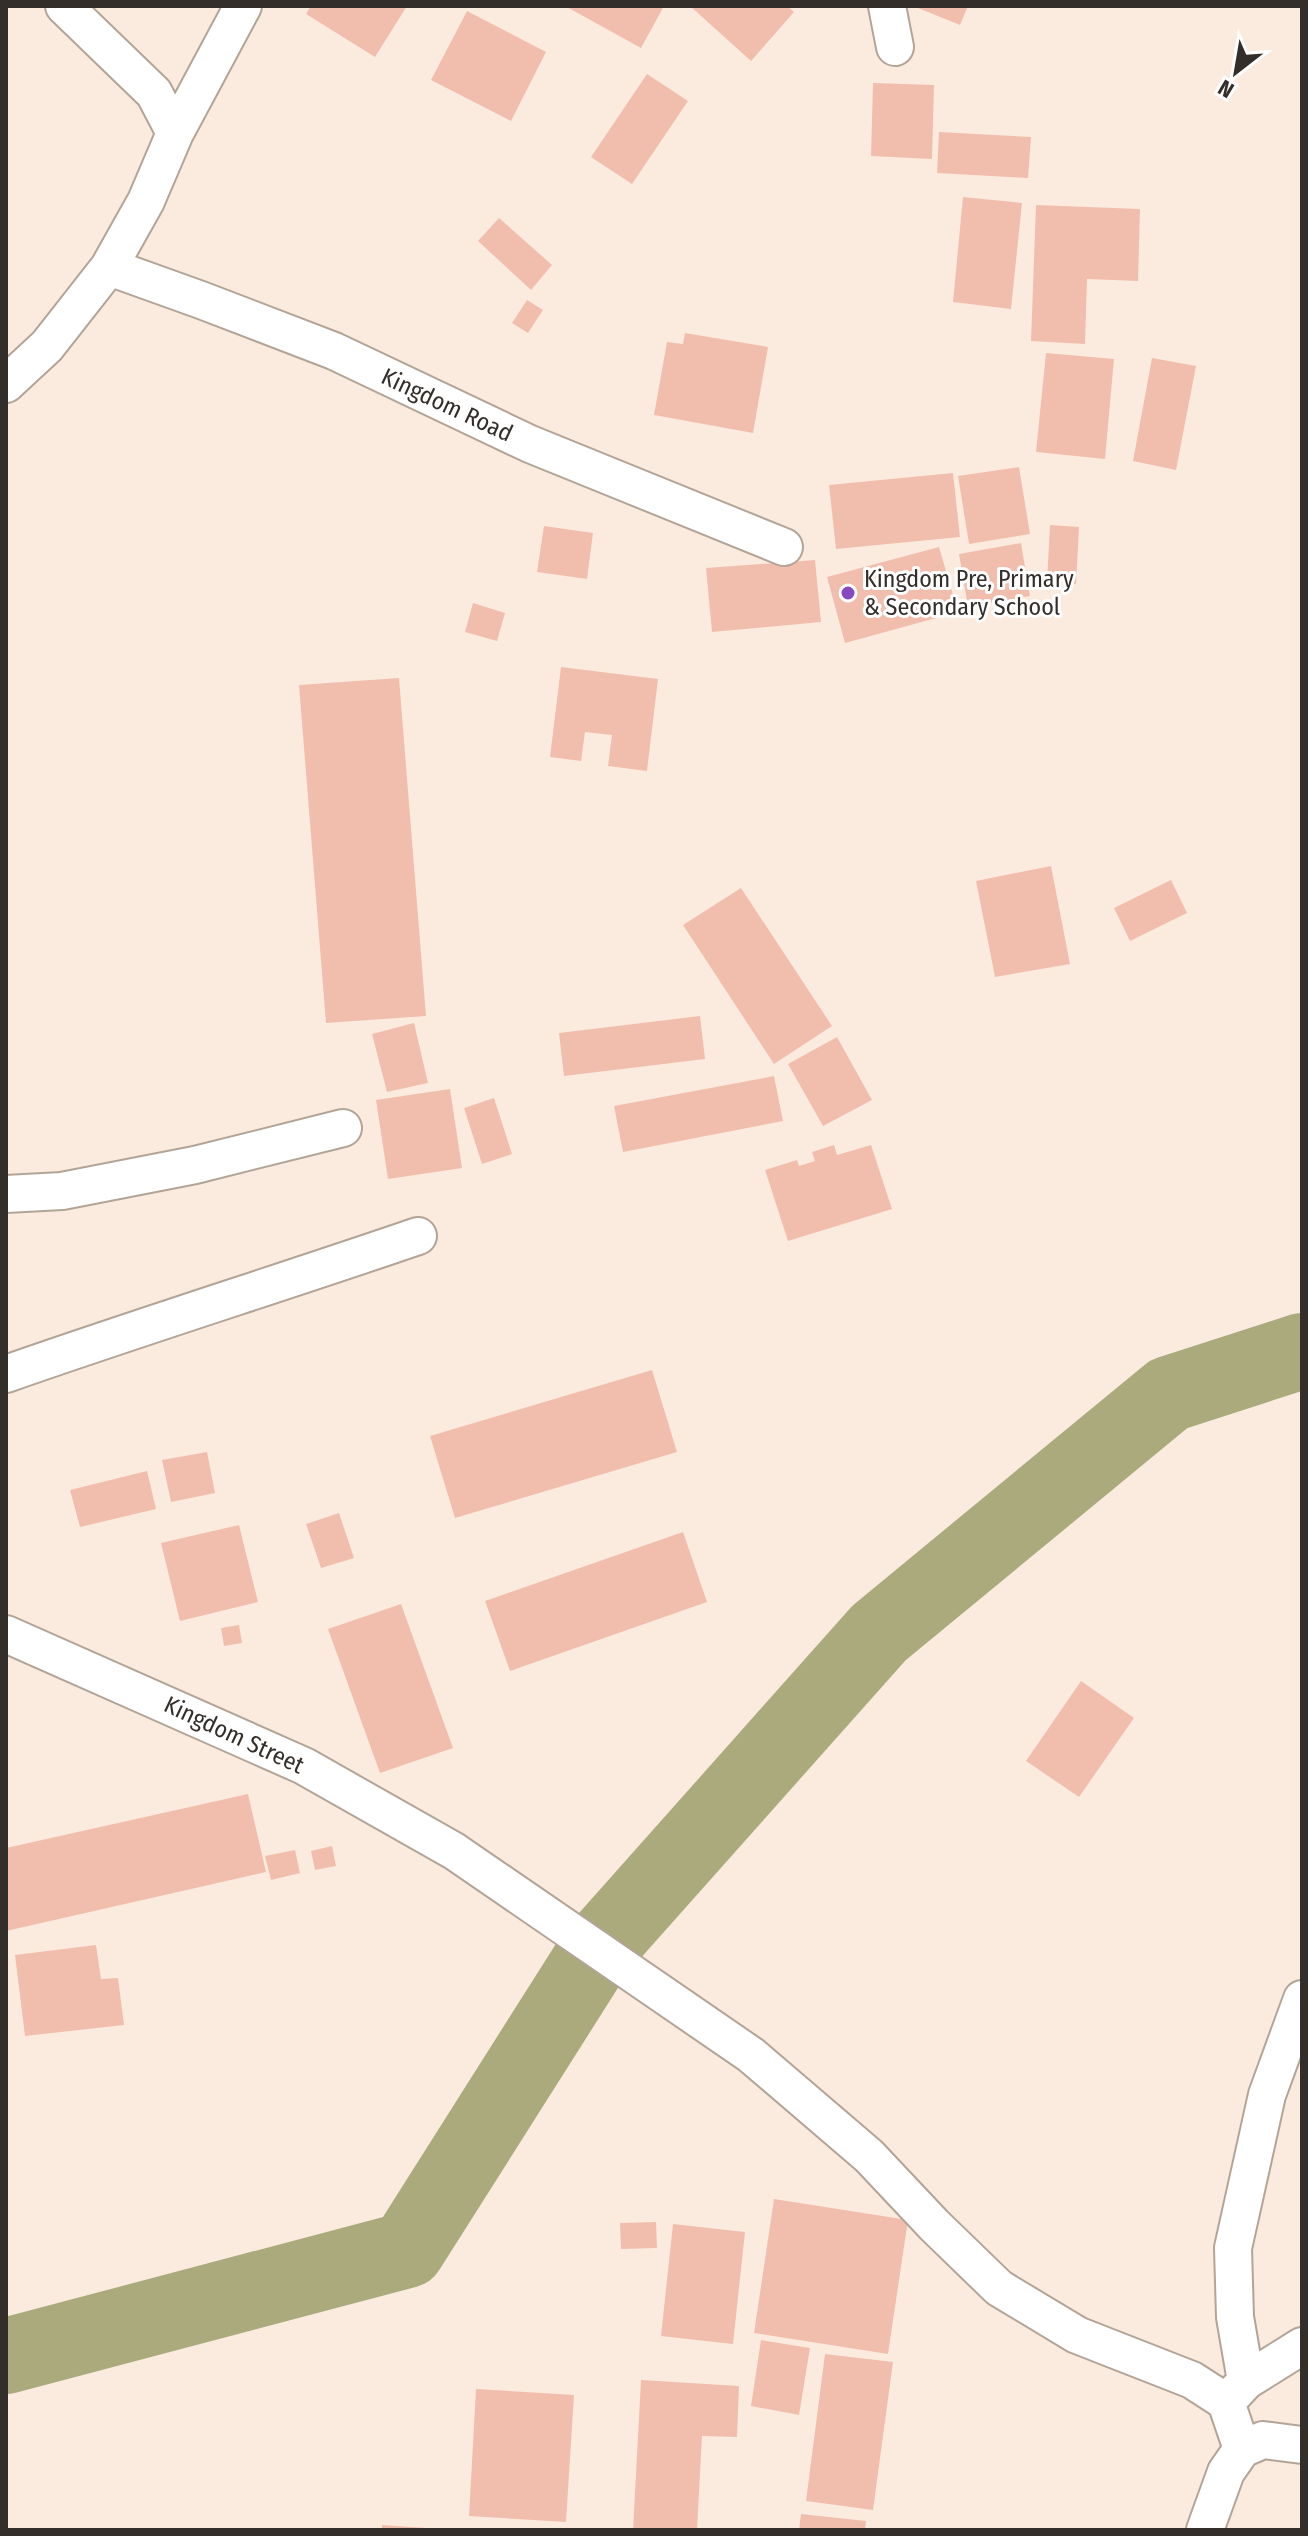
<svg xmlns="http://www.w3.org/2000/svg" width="1308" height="2536" viewBox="0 0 1308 2536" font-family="'Fira Sans Condensed',sans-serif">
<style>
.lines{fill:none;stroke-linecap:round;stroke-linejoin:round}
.river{stroke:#aaaa7c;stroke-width:76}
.building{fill:#f1beae}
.minor-casing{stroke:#b3a498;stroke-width:40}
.minor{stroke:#fff;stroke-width:36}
.poi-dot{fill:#8749bf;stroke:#fff;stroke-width:3}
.labels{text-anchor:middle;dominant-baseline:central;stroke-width:6;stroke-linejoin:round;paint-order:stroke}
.street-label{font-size:24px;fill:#342e2a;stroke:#fff}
.poi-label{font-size:24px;fill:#342e2a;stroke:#fff;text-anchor:start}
</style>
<rect width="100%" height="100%" fill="#fbebde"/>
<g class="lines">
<path class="river" d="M6,2356l401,-106 190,-300 282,-317 290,-239 133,-43"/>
</g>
<path class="building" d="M311,6h96l-32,51 -69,-43z
M565,6h99l-23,42z
M690,6h97l7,6 -43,49z
M913,6h55l-8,19z
M467,11l79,41 -35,69 -80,-41z
M647,74l41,27 -56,83 -41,-27z
M873,83l61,2 -2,74 -61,-3z
M939,132l92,5 -3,41 -91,-5z
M963,197l59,6 -11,106 -58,-7z
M1036,205l104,4 -2,72 -51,-2 -2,65 -54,-3z
M499,218l53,47 -21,25 -53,-49z
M527,300l16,10 -15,23 -16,-10z
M685,333l83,14 -15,86 -99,-18 13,-73 16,2z
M1046,353l68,6 -9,100 -69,-7z
M1152,358l44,8 -20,104 -43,-9z
M1019,467l11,67 -61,10 -11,-68z
M953,473l7,64 -124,12 -7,-64z
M1050,525l29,2 -3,57 -29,-2z
M544,526l49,7 -6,46 -50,-7z
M1021,543l9,53 -62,11 -9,-53z
M939,547l19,65 -113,31 -18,-66z
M815,560l6,62 -109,10 -6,-64z
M473,603l32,10 -8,28 -32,-9z
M561,667l97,12 -11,92 -39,-5 4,-31 -27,-3 -4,29 -31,-4z
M399,678l27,338 -100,7 -27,-338z
M1051,866l19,98 -75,13 -19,-96z
M1171,880l16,33 -57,28 -16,-33z
M741,888l91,138 -58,38 -91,-139z
M700,1016l5,43 -141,17 -5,-43z
M414,1023l14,60 -41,9 -15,-58z
M837,1037l35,63 -49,26 -35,-62z
M774,1076l9,45 -160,31 -9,-46z
M450,1089l12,79 -74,11 -12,-79z
M494,1098l18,56 -30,10 -18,-56z
M834,1145l3,10 34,-10 21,64 -104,32 -23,-71 32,-10 2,6 16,-5 -3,-9z
M652,1370l25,82 -222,66 -25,-82z
M207,1452l8,41 -44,9 -9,-42z
M147,1471l9,38 -76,18 -10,-37z
M339,1513l15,45 -33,10 -15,-44z
M239,1525l19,77 -78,19 -19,-78z
M683,1532l24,70 -197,69 -25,-70z
M401,1604l52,144 -73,25 -52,-144z
M239,1625l3,18 -18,3 -3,-18z
M1081,1681l53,37 -55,79 -53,-36z
M248,1794l18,78 -260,59v-83z
M332,1846l4,20 -21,4 -4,-19z
M295,1850l5,23 -29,7 -6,-24z
M96,1945l5,34 17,-1 6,47 -99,11 -10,-81z
M774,2199l134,21 -20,134 -134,-21z
M656,2222l1,26 -36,1 -1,-26z
M673,2224l72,8 -12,112 -72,-8z
M761,2340l49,8 -11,67 -48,-9z
M825,2354l68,8 -20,148 -67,-9z
M641,2380l98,6 -2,51 -35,-1 -5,94h-64z
M476,2389l98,6 -8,127 -97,-6z
M801,2514l65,7 -1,9h-66z
M382,2525l44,3v2h-44z"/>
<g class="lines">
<defs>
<path id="minor" d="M887,6l8,41
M175,133l68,-127
M109,267l92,33 133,51 196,93 254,103
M6,384l41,-38 62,-79 37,-66 29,-68 -21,-40 -90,-87
M6,1194l56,-3 133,-26 148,-37
M6,1374c137,-48 275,-91 412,-138
M6,1634l298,132 150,85 297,204 118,101 65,69 65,63 78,47 115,45 34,22 16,47 21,-9 39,5
M1246,2381l-11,-64 -2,-69 34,-153 35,-96
M1232,2396l14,-15 56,-35
M1205,2530l21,-58 16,-23"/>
</defs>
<use href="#minor" class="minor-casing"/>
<use href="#minor" class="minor"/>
</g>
<circle class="poi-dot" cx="848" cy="593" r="8"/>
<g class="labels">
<g class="street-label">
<text transform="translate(447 405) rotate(25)">Kingdom Road</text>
<text transform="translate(234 1735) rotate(25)">Kingdom Street</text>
</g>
<g class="poi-label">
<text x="864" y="579">Kingdom Pre, Primary<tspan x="864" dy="28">&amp; Secondary School</tspan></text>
</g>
</g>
<rect width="1308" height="2536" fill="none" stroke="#342e2a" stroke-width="16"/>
<g transform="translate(1236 72) rotate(211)" stroke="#ffffff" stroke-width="6" paint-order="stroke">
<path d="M0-6L14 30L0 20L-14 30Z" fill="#342e2a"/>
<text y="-12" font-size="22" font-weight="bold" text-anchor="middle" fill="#342e2a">N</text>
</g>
</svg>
